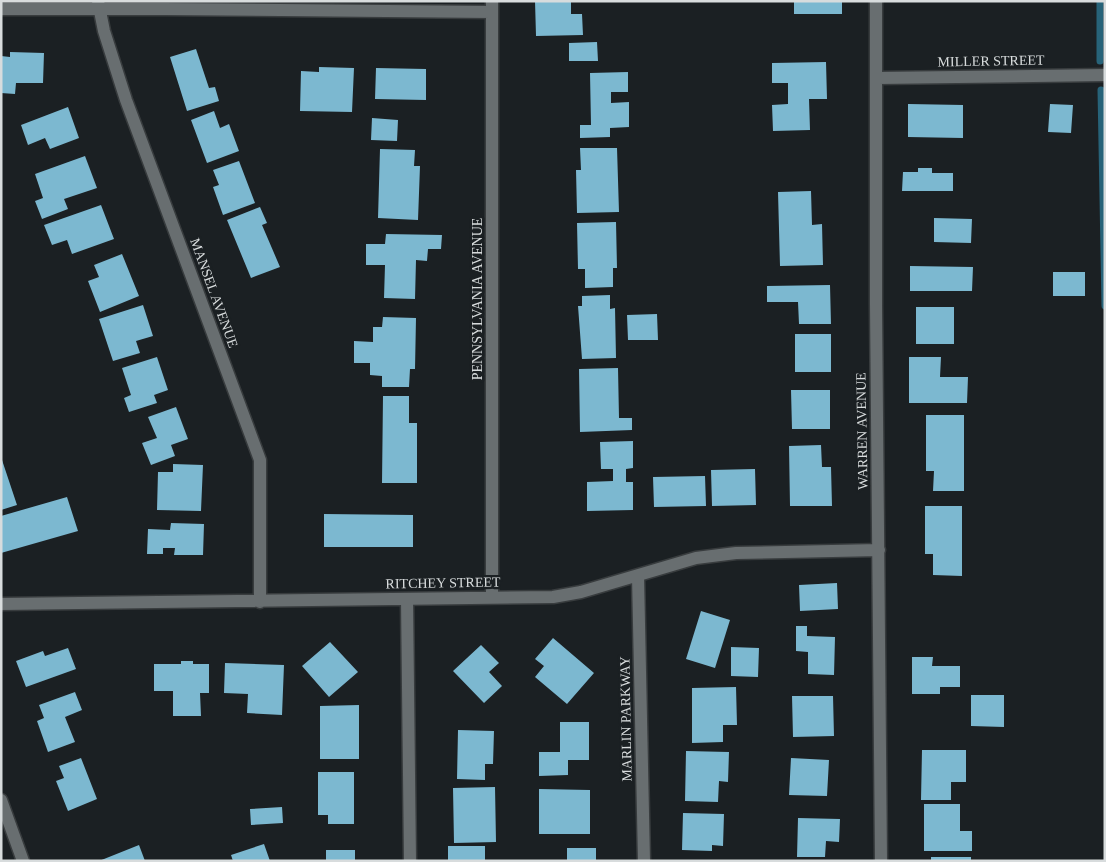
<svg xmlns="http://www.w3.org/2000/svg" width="1106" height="862" viewBox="0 0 1106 862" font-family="'Times New Roman',serif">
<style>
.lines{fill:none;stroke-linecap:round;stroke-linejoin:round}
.stream{stroke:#276379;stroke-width:7}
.building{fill:#7cb8d0}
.street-casing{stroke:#383c3e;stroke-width:15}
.street{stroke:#686e70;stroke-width:12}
.labels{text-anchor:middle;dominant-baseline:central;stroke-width:5;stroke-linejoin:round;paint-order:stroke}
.street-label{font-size:14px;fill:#d8dcdd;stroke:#1b2023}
</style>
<rect width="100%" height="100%" fill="#1b2023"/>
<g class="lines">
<path class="stream" d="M1100,61v-60
M1101,90l4,216"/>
</g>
<path class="building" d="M535,1h36v13h11l1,21 -47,1z
M794,1h48v13h-48z
M597,42l1,19h-29v-18z
M196,49l13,39 6,-1 4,14 -32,10 -17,-54z
M10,52l34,1 -1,30h-27l-1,11 -14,-1v-37l9,1z
M826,62l1,37h-18l1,31 -37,1 -1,-26 16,-1v-21h-16v-20z
M319,67l35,1 -2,44 -52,-1 1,-40 18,1z
M376,68l50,1v31l-51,-1z
M628,72v20h-17v11l18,-1v25l-19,1v9l-30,1v-13h11l-1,-52z
M908,104l55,1v33l-55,-1z
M1050,104l23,1 -2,28 -23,-1z
M68,107l11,31 -29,11 -5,-11 -17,7 -7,-20z
M214,111l6,17 9,-4 10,27 -32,12 -16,-43z
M372,118l26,2 -1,21 -26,-1z
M580,148h37l2,64 -42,1 -1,-43h5z
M380,149l35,1 -1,16h6l-2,54 -40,-2z
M85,156l12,32 -33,11 4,10 -26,10 -7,-18 8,-3 -8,-24z
M239,161l16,42 -32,12 -10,-28 6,-2 -6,-15z
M918,168h14v5h21v18h-51l1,-19h15z
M811,191l1,34 10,-1 1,41 -43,1 -2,-74z
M101,205l13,34 -42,15 -5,-14 -15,5 -8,-20z
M260,207l7,16 -5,2 18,42 -29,11 -24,-58z
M934,218l38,1 -1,24 -37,-1z
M616,222l1,46h-4v19l-28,1v-19h-7l-1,-46z
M386,234l56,1 -1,14h-13l-1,12 -11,-1 -1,39 -31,-1 1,-33h-19v-21h19z
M122,254l17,42 -39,16 -12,-31 11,-4 -5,-12z
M910,266l63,1 -1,24h-62z
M1053,272h32v24h-32z
M830,285l1,39h-32l-1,-22h-31v-16z
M610,295v14l5,-1 1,50 -34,1 -4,-53h4v-10z
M143,305l10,31 -17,5 4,12 -27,8 -14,-42z
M916,307h38v37h-38z
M657,314l1,26h-30l-1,-25z
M383,317l33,1 -1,51h-5l-1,18h-27v-11l-12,-1v-12h-16v-22l19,1v-15h9z
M795,334h36v38h-36z
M157,357l11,33 -14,5 3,8 -28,9 -5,-14 7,-3 -9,-27z
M909,357h32l-1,20h28l-1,26h-58z
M618,368l1,50h13v12l-52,2 -1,-63z
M791,390h39v39h-38z
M383,396h26v27h8v60h-35z
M176,407l12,32 -17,6 4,11 -24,9 -9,-22 15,-5 -9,-21z
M926,415h38v76h-31l1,-20h-8z
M633,441v27l-7,1v13h7v28l-46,1v-29l26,-1v-12h-12l-1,-27z
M821,445l1,22h9l1,39h-42l-1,-60z
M1,457l16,48 -16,5z
M173,464l30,1 -2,46 -44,-1 1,-38h15z
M755,469l1,36 -44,1 -1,-36z
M705,476l1,30 -52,1 -1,-30z
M67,497l11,34 -77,22v-37z
M925,506h37v70l-29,-1v-21h-8z
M324,514l89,1v32h-89z
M171,523l33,1 -1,31h-29l1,-7h-12v6h-16l1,-25 22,1z
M837,583l1,26 -38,2 -1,-26z
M701,611l29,9 -15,48 -29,-9z
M796,626h11v10l28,1 -1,38 -26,-1v-22l-12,-1z
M553,638l41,35 -27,31 -32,-27 9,-11 -9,-7z
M330,642l28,30 -29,25 -27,-31z
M481,645l18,18 -10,9 13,14 -18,17 -31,-32z
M731,647l28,1 -1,29 -27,-1z
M68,648l8,21 -50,18 -10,-26 27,-10 2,5z
M912,657h21l-1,9h28v21h-20v7h-28z
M181,661h12v3h16v29h-9l1,23h-28v-25h-19v-27h27z
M225,663l59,2 -2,50 -35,-2 1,-19 -24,-1z
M736,687l1,38h-14v17l-31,1v-55z
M75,692l7,18 -17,7 10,25 -27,10 -11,-31 7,-3 -5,-13z
M971,695h33v32l-33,-1z
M792,696h41l1,40 -41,1z
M359,705v54h-39v-53z
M560,722h29v38h-21v15l-29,1v-24h21z
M458,730l36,1 -1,33h-8v16l-28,-1z
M922,750h44v32h-15v18h-30z
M686,751l43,1 -1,30 -9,-1 -1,21 -33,-1z
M81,758l16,41 -29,12 -12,-30 8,-3 -5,-12z
M791,758l38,2 -2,36 -38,-1z
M318,772h36v52h-26v-9h-10z
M495,787l1,55 -42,1 -1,-55z
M539,789l51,1v44h-51z
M924,804h36v27h12v20h-48z
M282,807l1,16 -32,2 -1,-16z
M683,813l41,1 -1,32 -11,-1v6l-30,-1z
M798,818l42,1 -1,23 -13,-1 -1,16h-28z
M264,844l6,17h-37l-2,-6z
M139,845l6,16h-46z
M448,846h37v15h-37z
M567,848h29v13h-29z
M326,850h29v11h-29z
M931,857h40v4h-40z"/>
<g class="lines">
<defs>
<path id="street" d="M98,1l6,30 22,69 134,360v142
M492,1v596
M876,1v304l5,556
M1,9h164l327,3
M877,78l228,-3
M638,576l6,285
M407,599l3,262
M1,604l552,-7 28,-5 115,-34 40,-5 143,-3
M1,800l22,61"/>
</defs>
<use href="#street" class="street-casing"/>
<use href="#street" class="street"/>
</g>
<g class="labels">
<g class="street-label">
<text transform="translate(991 61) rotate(-1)">MILLER STREET</text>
<text transform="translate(214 293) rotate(70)">MANSEL AVENUE</text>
<text transform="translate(477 299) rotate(-90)">PENNSYLVANIA AVENUE</text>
<text transform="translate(862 431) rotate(-91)">WARREN AVENUE</text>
<text transform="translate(443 583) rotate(-1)">RITCHEY STREET</text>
<text transform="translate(626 719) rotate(-91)">MARLIN PARKWAY</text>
</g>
</g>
<rect width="1106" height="862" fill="none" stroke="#d8dcdd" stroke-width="5"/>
</svg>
